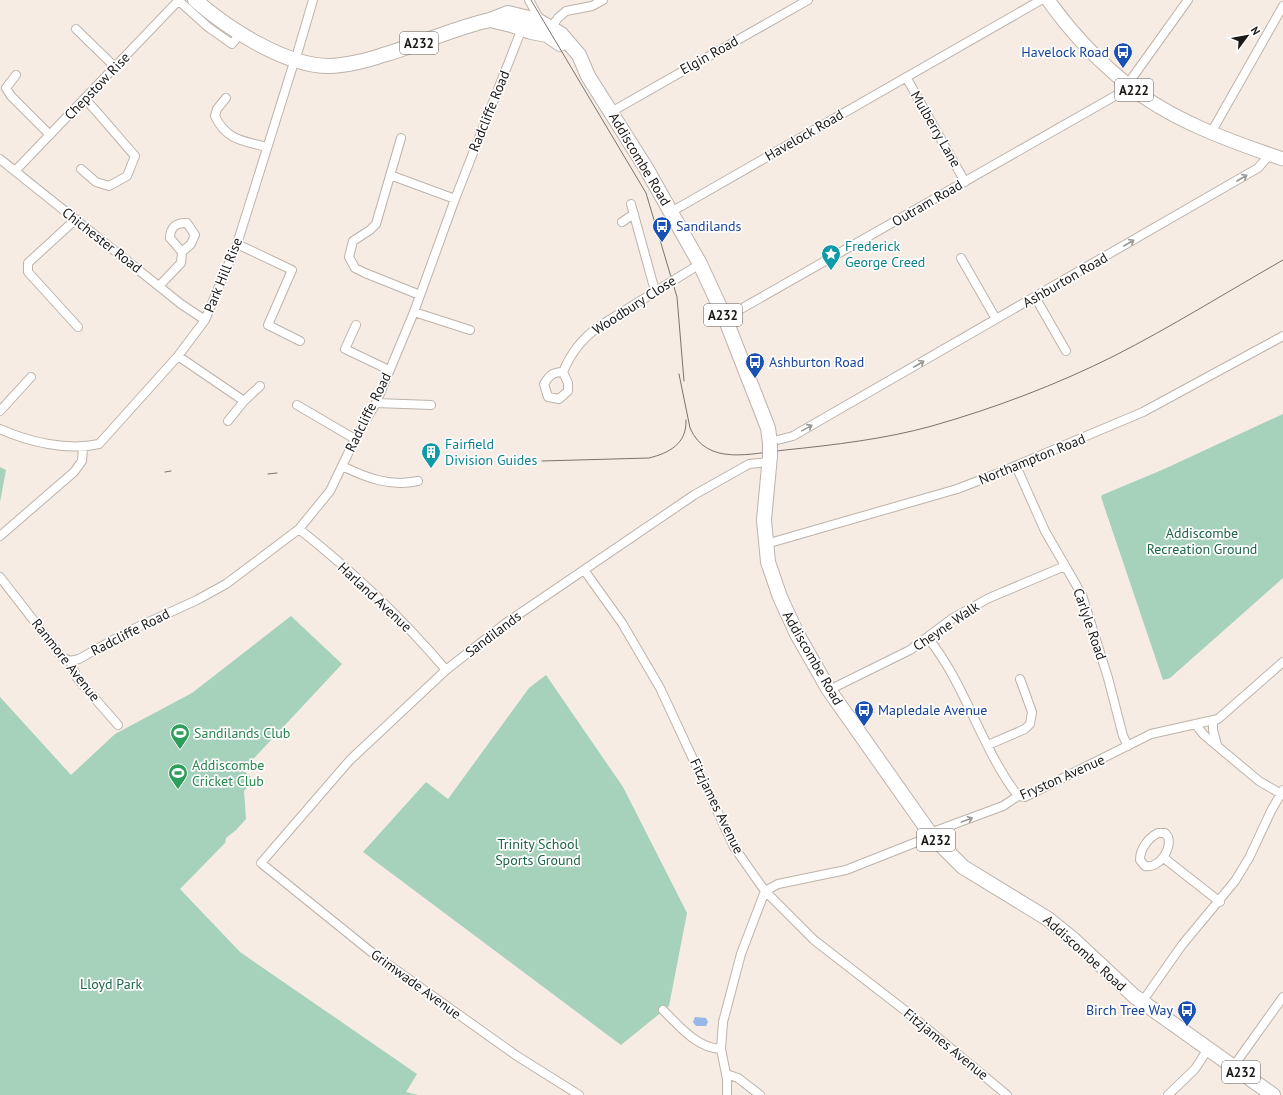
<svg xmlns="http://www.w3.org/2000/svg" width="1283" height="1095" viewBox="0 0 1283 1095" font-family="'PT Sans',sans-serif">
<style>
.green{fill:#a6d1ba}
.water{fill:#98b7e9}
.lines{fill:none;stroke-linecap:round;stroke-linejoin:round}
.minor-casing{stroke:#bcb3ab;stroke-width:10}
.primary-casing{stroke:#bcb3ab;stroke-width:15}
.trunk-casing{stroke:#bcb3ab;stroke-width:16}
.minor{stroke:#fff;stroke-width:8}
.primary{stroke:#fff;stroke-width:13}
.trunk{stroke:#fff;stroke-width:14}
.tram{stroke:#79736e;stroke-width:1}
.trunk-bridge-casing{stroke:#bcb3ab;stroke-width:16;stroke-linecap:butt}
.trunk-bridge{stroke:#fff;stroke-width:14}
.oneway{stroke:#999896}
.labels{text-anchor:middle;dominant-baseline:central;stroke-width:3.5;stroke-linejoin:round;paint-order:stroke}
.shield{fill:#fff;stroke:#605e5c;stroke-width:1}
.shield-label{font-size:13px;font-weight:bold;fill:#1c1916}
.transit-label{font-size:14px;fill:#164399;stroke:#fff;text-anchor:start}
.street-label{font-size:14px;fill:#1c1916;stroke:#fff}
.culture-label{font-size:14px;fill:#0d838f;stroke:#fff;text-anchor:start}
.park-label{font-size:14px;fill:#1c6648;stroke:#fff}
.leisure-label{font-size:14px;fill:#27864d;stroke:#fff;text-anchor:start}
</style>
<rect width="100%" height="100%" fill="#f6ece4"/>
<path class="green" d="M1283,414v164l-113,100 -7,2 -62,-183 1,-2 60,-25z
M0,467l6,3 -6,32z
M291,616l51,48 -99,106 11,10 -10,11 2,28 -10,11 -10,8 -1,5 -45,46 60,63 177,122 -11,18 12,3h-418v-398l71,78 44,-41 77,-41z
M546,675l77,112 64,126 -18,93 -48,39 -258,-193 63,-70 22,17 81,-111z"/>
<path class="water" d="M695,1017l11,1 2,4 -2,4h-10l-3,-4z"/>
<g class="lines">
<defs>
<path id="minor" d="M529,0l12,22
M179,1l29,26 24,17 8,-10
M76,29l39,38
M549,30l9,-12 8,-7 26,-5 11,-6
M298,51l15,-51
M16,75l-10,13 5,8 39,39
M906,77l59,105
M226,98l-9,11 -2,7c11,24 28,25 52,31
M611,112l197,-112
M1212,131l71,-125
M401,138l-25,86 -6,6 -17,11 -4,16 6,11 10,5 55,22
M0,159l181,145 24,16
M81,169l15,13 13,4 18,-10 8,-20c-17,-19 -32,-38 -50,-57
M15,171l164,-171
M390,175l65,24
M631,204l24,87
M671,212l370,-212
M76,219l-48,44v9l50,55
M622,222l12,-8
M237,244l55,26 -24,55 32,16
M961,258l35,61
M160,285l21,-22 1,-11 9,-8 4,-9 -8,-12c-11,-1 -17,5 -17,15l12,14
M1035,297l31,54
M414,312l56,18
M725,318l397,-226 66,-92
M356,325l-11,24 44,21
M178,356l66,45
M563,372c-11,0 -14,4 -19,12l4,13 11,2 9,-8v-8l-5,-11c8,-19 18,-32 35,-45l102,-63
M376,403l55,2
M297,405l58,34
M0,411l31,-34
M228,421l16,-20 16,-15
M0,429c29,13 67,22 99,15l79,-88 27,-36 32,-76 58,-185
M770,442l23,-6 465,-268 7,-8 2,-7
M342,466c25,12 48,21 76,15
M1016,466l29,65 37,64 26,83 15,58 5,10
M299,529c53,42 103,89 147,141
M0,536l74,-64 8,-11 1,-13
M766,544l191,-55 39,-15 147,-62 140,-76
M584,570l38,53 38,65 74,159 31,44 49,49 93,72 100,83
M0,577l62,80 8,4 7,17 41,47
M928,638c38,47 53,110 90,158
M70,661l9,-2 50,-28 68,-31 29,-16 73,-55 31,-38 25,-52 21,-36 38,-91 41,-113 64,-163 7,-9
M829,690l81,-40 43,-32 36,-20 76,-32
M1213,720v10l4,15
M1195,724l9,11 55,46 24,14
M988,745l37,-16 5,-5 2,-12 -12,-33
M1018,796l7,1 126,-63 67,-15 65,-57
M930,833l73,-27 15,-10
M1158,833h7l3,4c4,12 -9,32 -23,29l-5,-6c0,-11 8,-22 18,-27z
M1164,858l56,44
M1142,1002l40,-57 53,-64 14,-23 22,-47 12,-21
M663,1010c16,16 34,38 58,39
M1233,1067l50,-70
M726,1074l12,4 22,17
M579,1095l-62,-39 -142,-101 -114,-92 89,-103 96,-90 60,-47 188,-128 55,-31 20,-2
M727,1095v-16l-6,-30 2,-27 18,-68 24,-63 13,-7 68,-14 86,-34
M1168,1095l27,-26 13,-20"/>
<path id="primary" d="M1048,0c22,31 49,60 79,84 41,35 105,58 156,75"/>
<path id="trunk" d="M195,0c32,28 90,66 134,66 15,0 40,-6 54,-11 36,-10 70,-27 107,-35l18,-7 29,7 24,14 18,21 9,21 58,92 54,96 25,54 43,110 2,15
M490,20l21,5 20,7 16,3 13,9
M770,456l-6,64 4,42 12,35 17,37 32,56 103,146 31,31 85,52 26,21 60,56 139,99"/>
</defs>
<use href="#minor" class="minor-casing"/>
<use href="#primary" class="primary-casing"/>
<use href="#trunk" class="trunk-casing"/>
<use href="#minor" class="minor"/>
<use href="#primary" class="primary"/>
<use href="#trunk" class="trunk"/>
<path class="tram" d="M531,0l115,193 31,104 7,84
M679,374l11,54c17,39 62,25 95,22 49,-5 100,-11 147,-24 63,-18 124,-41 182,-70 57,-29 113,-64 169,-96
M542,461l107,-3c20,-5 38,-14 37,-38
M165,472l6,-1
M268,474l9,-1"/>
<defs>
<path id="trunk-bridge" d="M770,456v-13"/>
</defs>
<use href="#trunk-bridge" class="trunk-bridge-casing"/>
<use href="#trunk-bridge" class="trunk-bridge"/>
</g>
<defs><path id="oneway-shaft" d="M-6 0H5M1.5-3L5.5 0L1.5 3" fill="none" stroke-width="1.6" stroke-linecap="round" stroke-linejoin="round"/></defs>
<g class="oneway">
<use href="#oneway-shaft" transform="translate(1242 178) rotate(-30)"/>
<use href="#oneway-shaft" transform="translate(1129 243) rotate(-30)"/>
<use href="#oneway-shaft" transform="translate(919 364) rotate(-30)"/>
<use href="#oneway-shaft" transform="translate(807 428) rotate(-29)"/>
<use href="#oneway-shaft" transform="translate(967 820) rotate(-20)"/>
</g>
<defs>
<symbol id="bus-pin" viewBox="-11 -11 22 30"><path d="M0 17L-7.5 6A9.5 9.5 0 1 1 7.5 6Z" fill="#1a4fb4" stroke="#fff"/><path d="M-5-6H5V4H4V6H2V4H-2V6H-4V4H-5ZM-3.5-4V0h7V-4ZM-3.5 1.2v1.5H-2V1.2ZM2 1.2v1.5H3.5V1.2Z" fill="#fff"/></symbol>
<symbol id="sight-pin" viewBox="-11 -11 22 30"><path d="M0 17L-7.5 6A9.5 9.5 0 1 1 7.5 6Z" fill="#0f9aa8" stroke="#fff"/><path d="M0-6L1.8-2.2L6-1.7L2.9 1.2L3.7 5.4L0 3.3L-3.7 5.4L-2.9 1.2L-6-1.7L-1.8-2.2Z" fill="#fff"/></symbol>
<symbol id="building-pin" viewBox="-11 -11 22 30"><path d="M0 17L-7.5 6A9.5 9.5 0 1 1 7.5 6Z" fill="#0f9aa8" stroke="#fff"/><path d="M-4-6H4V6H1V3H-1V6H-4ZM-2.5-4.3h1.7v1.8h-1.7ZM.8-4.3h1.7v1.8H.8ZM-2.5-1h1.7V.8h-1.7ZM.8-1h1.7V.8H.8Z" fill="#fff"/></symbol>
<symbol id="stadium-pin" viewBox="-11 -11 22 30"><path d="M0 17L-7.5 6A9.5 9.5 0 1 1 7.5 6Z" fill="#2e9e5b" stroke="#fff"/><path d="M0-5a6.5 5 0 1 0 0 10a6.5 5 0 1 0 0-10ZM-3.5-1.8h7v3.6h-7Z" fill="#fff"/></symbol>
</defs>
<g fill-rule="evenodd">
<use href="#bus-pin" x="1112" y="41" width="22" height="30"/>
<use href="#bus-pin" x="651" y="215" width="22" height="30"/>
<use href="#sight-pin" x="820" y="243" width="22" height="30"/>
<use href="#bus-pin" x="744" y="351" width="22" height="30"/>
<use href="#building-pin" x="420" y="441" width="22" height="30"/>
<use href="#bus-pin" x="853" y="699" width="22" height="30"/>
<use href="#stadium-pin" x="169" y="722" width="22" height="30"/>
<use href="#stadium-pin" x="167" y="762" width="22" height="30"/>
<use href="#bus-pin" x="1176" y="999" width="22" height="30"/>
</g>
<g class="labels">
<g class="shield">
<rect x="400" y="32" width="38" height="22" rx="3"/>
<rect x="1115" y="79" width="38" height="22" rx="3"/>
<rect x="704" y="304" width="38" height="22" rx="3"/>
<rect x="917" y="829" width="38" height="22" rx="3"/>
<rect x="1222" y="1061" width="38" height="22" rx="3"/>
</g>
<g class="shield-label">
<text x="419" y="43">A232</text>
<text x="1134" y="90">A222</text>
<text x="723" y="315">A232</text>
<text x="936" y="840">A232</text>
<text x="1241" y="1072">A232</text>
</g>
<g class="transit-label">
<text x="1109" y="52" text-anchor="end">Havelock Road</text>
<text x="676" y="226">Sandilands</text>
<text x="769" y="362">Ashburton Road</text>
<text x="878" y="710">Mapledale Avenue</text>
<text x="1173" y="1010" text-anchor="end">Birch Tree Way</text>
</g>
<g class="street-label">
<text transform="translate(709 55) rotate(-29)">Elgin Road</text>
<text transform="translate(97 86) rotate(-46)">Chepstow Rise</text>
<text transform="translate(489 111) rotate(-68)">Radcliffe Road</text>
<text transform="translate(936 129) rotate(60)">Mulberry Lane</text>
<text transform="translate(804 135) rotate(-30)">Havelock Road</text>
<text transform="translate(640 159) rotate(59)">Addiscombe Road</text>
<text transform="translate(927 203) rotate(-30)">Outram Road</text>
<text transform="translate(102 240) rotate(38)">Chichester Road</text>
<text transform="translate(223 275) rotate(-68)">Park Hill Rise</text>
<text transform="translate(1065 280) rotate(-30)">Ashburton Road</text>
<text transform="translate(634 305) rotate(-33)">Woodbury Close</text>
<text transform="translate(368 412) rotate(-64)">Radcliffe Road</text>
<text transform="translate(1032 459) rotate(-22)">Northampton Road</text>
<text transform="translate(375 597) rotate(43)">Harland Avenue</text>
<text transform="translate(1090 624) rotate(71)">Carlyle Road</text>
<text transform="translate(946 626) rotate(-34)">Cheyne Walk</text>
<text transform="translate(130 632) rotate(-27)">Radcliffe Road</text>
<text transform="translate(493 634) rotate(-37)">Sandilands</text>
<text transform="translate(813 658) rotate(60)">Addiscombe Road</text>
<text transform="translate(66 660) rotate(52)">Ranmore Avenue</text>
<text transform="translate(1062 777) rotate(-24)">Fryston Avenue</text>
<text transform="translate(717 806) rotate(64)">Fitzjames Avenue</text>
<text transform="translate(1085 953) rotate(42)">Addiscombe Road</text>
<text transform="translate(416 984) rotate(36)">Grimwade Avenue</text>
<text transform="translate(946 1044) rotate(39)">Fitzjames Avenue</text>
</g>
<g class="culture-label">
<text x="845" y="246">Frederick<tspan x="845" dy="16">George Creed</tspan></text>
<text x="445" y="444">Fairfield<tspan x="445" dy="16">Division Guides</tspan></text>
</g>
<g class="park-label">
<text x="1202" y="533">Addiscombe<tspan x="1202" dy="16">Recreation Ground</tspan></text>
<text x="538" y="844">Trinity School<tspan x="538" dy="16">Sports Ground</tspan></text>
<text x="111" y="984">Lloyd Park</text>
</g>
<g class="leisure-label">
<text x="194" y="733">Sandilands Club</text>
<text x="192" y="765">Addiscombe<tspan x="192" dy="16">Cricket Club</tspan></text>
</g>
</g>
<g transform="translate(1247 36) rotate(58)" stroke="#ffffff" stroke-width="3" paint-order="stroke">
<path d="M0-3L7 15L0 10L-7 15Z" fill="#1c1916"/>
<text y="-6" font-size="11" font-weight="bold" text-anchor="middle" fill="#1c1916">N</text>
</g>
</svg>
